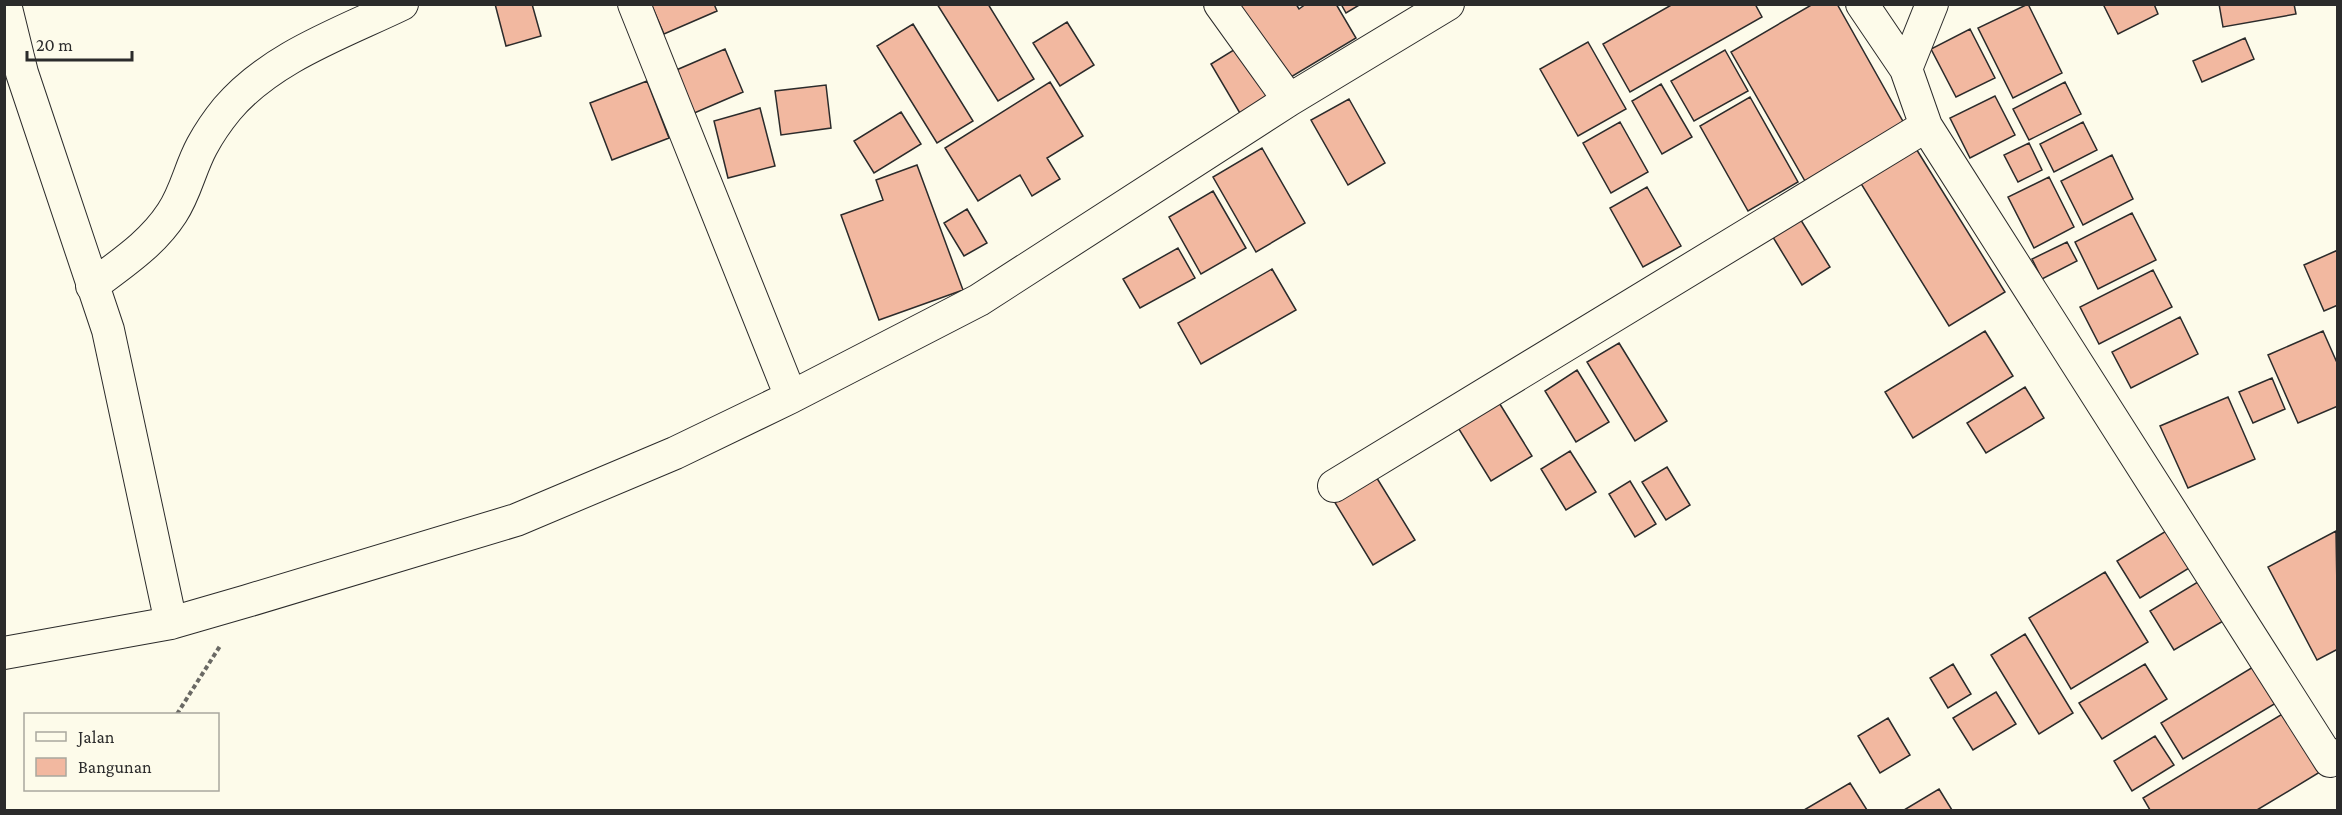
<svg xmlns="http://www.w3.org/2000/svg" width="2342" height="815" viewBox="0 0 2342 815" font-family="'Crimson Pro',serif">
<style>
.building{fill:#f2b8a0;stroke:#2b2b2b;stroke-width:1.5}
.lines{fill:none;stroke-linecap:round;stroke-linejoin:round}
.minor-casing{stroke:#2b2b2b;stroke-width:34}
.path{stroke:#6a6964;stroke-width:4;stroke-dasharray:4.5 3;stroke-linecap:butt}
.minor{stroke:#fdfbea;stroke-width:32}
</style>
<rect width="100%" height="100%" fill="#fdfbea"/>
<path class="building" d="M495,4h37l9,32 -35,10z
M651,4h63l3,7 -53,23z
M937,4h51l46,75 -36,22z
M1234,4h62l3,5 7,-5h30l20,34 -75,45z
M1341,4h20l-15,9z
M1673,4h82l7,13 -132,75 -27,-48z
M1813,4h24l68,121 -100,56 -74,-129z
M2028,4l34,69 -49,25 -35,-70z
M2103,4h51l4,10 -40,20z
M2219,4h75l2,10 -73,13z
M1067,22l27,43 -34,21 -27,-43z
M913,24l60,97 -36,22 -60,-97z
M1970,29l25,49 -39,19 -25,-48z
M2245,38l9,21 -52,23 -9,-21z
M1588,42l38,67 -48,27 -38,-67z
M1245,43l30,52 -34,20 -30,-51z
M725,49l18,43 -51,22 -18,-43z
M1725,50l23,41 -54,30 -23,-40z
M647,81l22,57 -57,22 -22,-57z
M1050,82l33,54 -36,22 13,21 -28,17 -12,-21 -42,26 -33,-53z
M2065,82l16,32 -52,26 -16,-31z
M1661,84l31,53 -30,17 -30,-53z
M826,85l5,43 -50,7 -6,-44z
M1995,96l20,39 -45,23 -20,-40z
M1750,97l48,85 -50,29 -48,-85z
M1349,99l36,64 -37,22 -37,-65z
M760,108l15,58 -47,12 -14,-57z
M901,112l20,32 -47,29 -20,-32z
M1620,122l28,50 -37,21 -28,-50z
M2083,122l14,28 -43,22 -14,-28z
M2029,143l13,27 -24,12 -14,-27z
M1915,147l90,145 -56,34 -89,-144z
M1262,148l43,75 -49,29 -43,-75z
M2112,155l21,44 -50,26 -22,-44z
M917,165l46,125 -84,30 -38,-105 42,-15 -7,-20z
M2049,177l25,50 -40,21 -26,-51z
M1647,187l34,59 -38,21 -33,-59z
M1213,191l33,57 -45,26 -32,-57z
M967,209l20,34 -23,13 -20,-33z
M2132,213l24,47 -58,29 -23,-47z
M1799,217l31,50 -28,18 -31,-51z
M2067,242l10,19 -35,18 -10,-20z
M1178,248l17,30 -55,30 -17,-29z
M2338,250v55l-14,6 -20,-46z
M1272,269l24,41 -95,54 -23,-41z
M2153,270l19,37 -73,37 -19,-37z
M2180,317l18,37 -67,34 -19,-36z
M1985,331l28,45 -100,62 -28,-46z
M2323,331l15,34v41l-40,17 -30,-68z
M1619,343l48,78 -32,20 -48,-79z
M1577,370l32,52 -33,20 -31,-51z
M2272,378l13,31 -32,14 -14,-31z
M2025,387l19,31 -58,35 -19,-30z
M2228,397l27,62 -67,29 -28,-62z
M1498,401l34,55 -41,25 -34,-55z
M1570,451l26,41 -30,18 -25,-41z
M1667,467l23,38 -24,15 -24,-38z
M1375,475l40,65 -42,25 -39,-64z
M1630,481l26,43 -21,13 -26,-43z
M2176,525l23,37 -59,36 -23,-37z
M2336,531l2,118 -21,11 -49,-93z
M2105,572l43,70 -77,47 -42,-71z
M2206,577l24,40 -56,33 -24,-39z
M2025,634l48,79 -34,21 -48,-79z
M1953,664l18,30 -23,14 -18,-30z
M2145,664l22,35 -65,40 -23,-36z
M2253,667l23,36 -93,56 -22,-36z
M1996,692l20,32 -43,26 -20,-32z
M2284,713l36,59 -63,38h-107l-7,-12z
M1888,718l22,37 -30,18 -22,-37z
M2155,736l19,29 -42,26 -18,-30z
M1850,783l17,27h-63z
M1939,789l13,21h-48z"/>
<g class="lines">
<defs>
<path id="minor" d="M5,4l17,69 86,257 63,293
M634,4l157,393
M1220,4l69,96
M1862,4l44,65 20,57 404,635 8,-6
M1906,69l26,-65
M92,286c29,-22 60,-42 80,-73 14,-21 18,-45 30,-67 7,-13 16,-26 25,-37 44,-52 115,-76 175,-105
M1334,486l592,-360
M4,653l167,-30 76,-22 269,-81 159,-67 116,-56 188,-97 310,-200 159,-96"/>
</defs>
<use href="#minor" class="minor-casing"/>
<path class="path" d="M177,714l43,-68"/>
<use href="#minor" class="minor"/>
</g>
<rect width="2342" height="815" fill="none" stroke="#2b2b2b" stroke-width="12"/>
<rect x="24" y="713" width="195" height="78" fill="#fdfbea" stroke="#a9a89e" stroke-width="1.5"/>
<rect x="36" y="732" width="30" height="9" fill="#fdfbea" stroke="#a9a89e" stroke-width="1.5"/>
<text x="78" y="743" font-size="18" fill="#2b2b2b">Jalan</text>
<rect x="36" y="758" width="30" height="18" fill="#f2b8a0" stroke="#a9a89e" stroke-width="1.5"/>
<text x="78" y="773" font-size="18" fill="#2b2b2b">Bangunan</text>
<path d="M27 51v9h105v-9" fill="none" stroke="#2b2b2b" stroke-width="3"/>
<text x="36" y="51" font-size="18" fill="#2b2b2b" stroke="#fdfbea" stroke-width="4.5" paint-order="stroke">20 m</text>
</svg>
